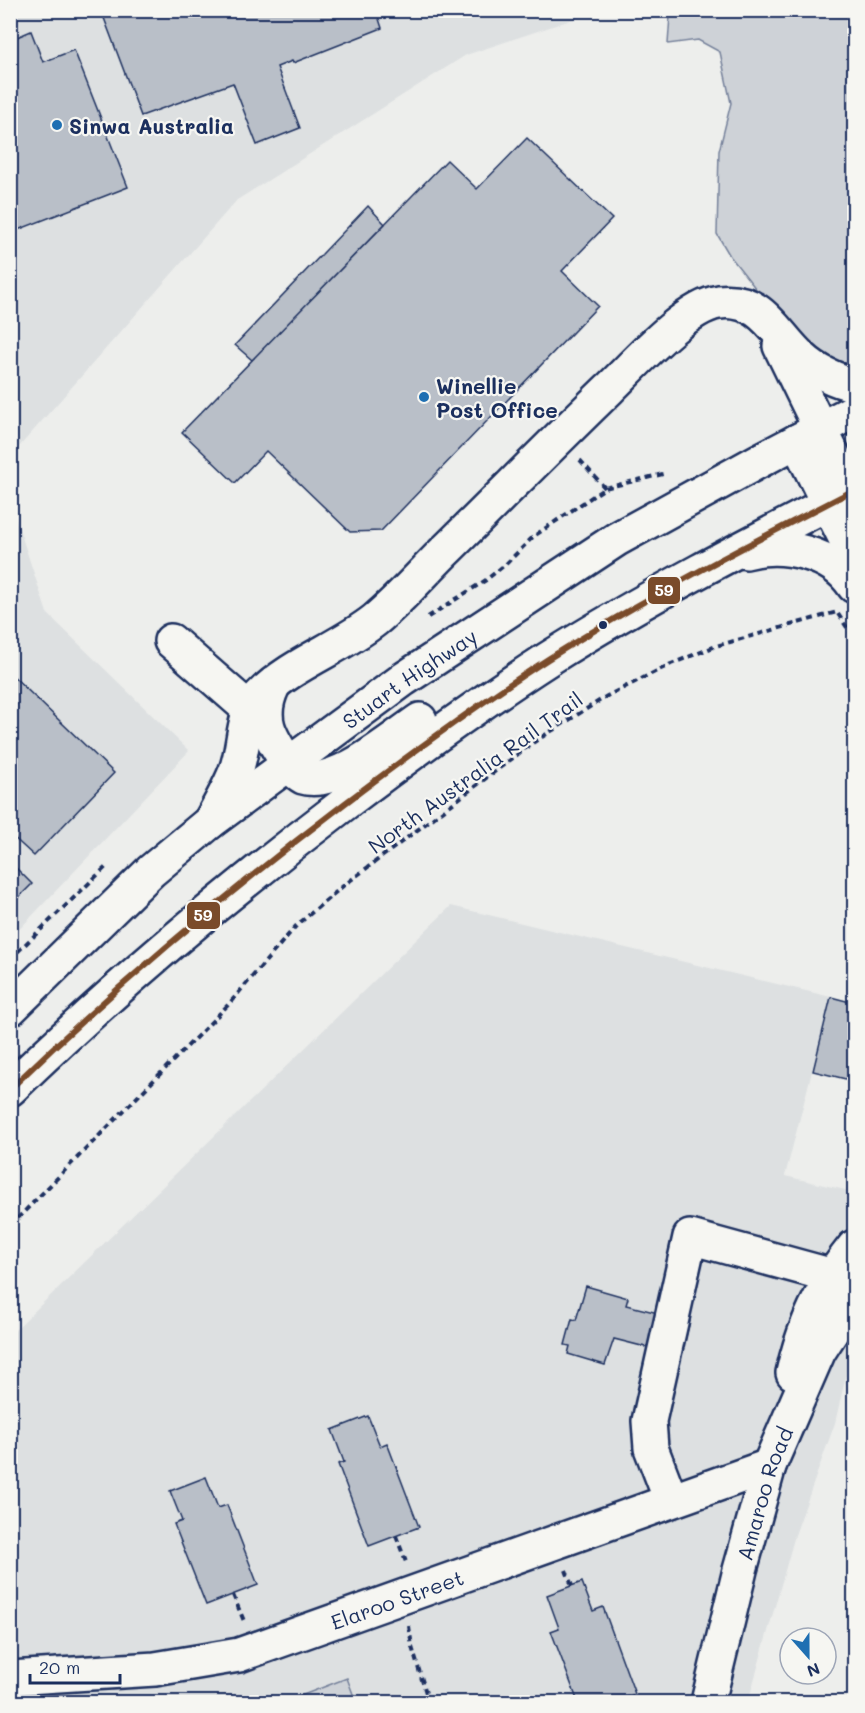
<svg xmlns="http://www.w3.org/2000/svg" width="865" height="1713" viewBox="0 0 865 1713" font-family="Mali,sans-serif">
<style>
.built{fill:#dde0e1}
.green{fill:#ced2d7;stroke:#74809a;stroke-width:1.5}
.building{fill:#b9bfc8;stroke:#1b2f5e;stroke-width:1.5}
.lines{fill:none;stroke-linecap:round;stroke-linejoin:round}
.minor-casing{stroke:#1b2f5e;stroke-width:38}
.highway-casing{stroke:#1b2f5e;stroke-width:38}
.path{stroke:#1b2f5e;stroke-width:4;stroke-dasharray:6 4.5;stroke-linecap:butt}
.minor{stroke:#f6f6f2;stroke-width:33}
.highway{stroke:#f6f6f2;stroke-width:33}
.bus-1-casing{stroke:#f6f6f2;stroke-width:10}
.bus-1{stroke:#7a4b2a;stroke-width:6}
.poi-dot{fill:#1f6fb2;stroke:#f6f6f2;stroke-width:2}
.bus-dot{fill:#1b2f5e;stroke:#f6f6f2;stroke-width:2}
.labels{text-anchor:middle;dominant-baseline:central;stroke-width:4.5;stroke-linejoin:round;paint-order:stroke}
.poi-label{font-size:21px;font-weight:bold;fill:#1b2f5e;stroke:#f6f6f2;text-anchor:start}
.street-label{font-size:21px;fill:#1b2f5e;stroke:#f6f6f2}
.line-badge{stroke:#f6f6f2;stroke-width:2}
.badge-label{font-size:16px;text-anchor:middle;font-weight:bold;fill:#fff}
</style>
<rect width="100%" height="100%" fill="#edeeec"/>
<filter id="ink" filterUnits="userSpaceOnUse"><feTurbulence type="fractalNoise" baseFrequency=".0167" numOctaves="2"/><feDisplacementMap in="SourceGraphic" scale="12" xChannelSelector="R" yChannelSelector="G"/><feConvolveMatrix kernelMatrix="1 2 1 2 8 2 1 2 1" color-interpolation-filters="sRGB"/></filter>
<g filter="url(#ink)">
<path class="built" d="M11,11h587l-132,44 -229,145 -226,256z
M10,501l37,112 142,138 -178,187z
M451,906l380,91 -46,179 69,16v171l-7,8 -12,52 -40,112 -47,167h-737v-368z"/>
<path class="green" d="M718,10l136,1v359l-42,-18 -21,-31 -35,-32 -26,-33 -13,-22 2,-83 12,-48 -11,-51 -22,-12 -30,4 2,-28z
M347,1678l9,24h-71z"/>
<path class="building" d="M101,10h275l6,18 -89,35 -1,-2 -15,6 23,61 -43,17 -24,-62 -92,33z
M31,31l12,31 31,-12 54,137 -118,46v-193z
M527,138l85,81 -50,52 36,35 -217,225 -31,1 -84,-81 -31,32 -53,-51 265,-272 30,29z
M368,206l17,18 -133,136 -17,-15z
M10,673l104,100 -80,83 -24,-22z
M10,862l22,22 -22,22z
M831,997l23,6v78l-41,-10z
M586,1286l42,12 -2,7 64,16 -9,35 -67,-17 -9,26 -37,-11 2,-8 -5,-1 7,-26 4,1z
M368,1416l12,30 7,-3 32,84 -50,19 -31,-82 6,-2 -12,-32z
M206,1477l12,31 9,-3 31,80 -52,20 -32,-81 8,-3 -12,-30z
M582,1582l11,29 10,-4 32,87 -22,8h-35l-27,-71 8,-3 -12,-33z"/>
<g class="lines">
<defs>
<g id="minor">
<path d="M780,346l74,152"/>
<path d="M797,441l57,115"/>
<path d="M171,641l79,69"/>
<path d="M273,686c-16,33 -2,52 16,79"/>
<path d="M210,822c9,-16 18,-32 25,-49 11,-26 5,-56 25,-77 31,-32 80,-48 115,-76 24,-20 46,-45 68,-67 56,-55 110,-110 166,-164 26,-25 76,-82 110,-87 44,-5 56,32 83,56 14,13 34,23 52,26"/>
<path d="M793,1373c10,-47 31,-89 61,-126"/>
<path d="M671,1500l-20,-52 -2,-27 41,-184 143,39"/>
<path id="s1" d="M10,1678l145,-9 84,-14 530,-189"/>
<path id="s2" d="M708,1702l32,-132 29,-104 50,-115 35,-54"/>
</g>
<g id="highway">
<path d="M746,552c37,-10 87,1 108,34"/>
<path d="M289,765c4,4 8,9 14,12 33,11 90,-39 117,-57"/>
<path id="s3" d="M10,1009l141,-138 59,-49 194,-143 213,-140 142,-78 95,-50"/>
<path d="M10,1089c105,-102 217,-196 334,-285 66,-50 134,-100 204,-145 98,-62 203,-116 306,-169"/>
</g>
</defs>
<use href="#minor" class="minor-casing"/>
<use href="#highway" class="highway-casing"/>
<path class="path" d="M580,460l25,28
M838,614l16,24
M428,617l58,-37 21,-17 27,-27 71,-48 62,-15
M10,959l97,-93
M10,1226l218,-221 68,-79 47,-40 191,-144 73,-46 64,-32 45,-18 121,-34
M396,1536l10,26
M566,1570l6,16
M233,1595l11,26
M409,1626l3,21 14,46"/>
<use href="#minor" class="minor"/>
<use href="#highway" class="highway"/>
<defs>
<path id="bus-1" d="M10,1089c105,-102 217,-196 334,-285 66,-50 134,-100 204,-145 98,-62 203,-116 306,-169"/>
</defs>
<use href="#bus-1" class="bus-1-casing"/>
<use href="#bus-1" class="bus-1"/>
</g>
</g>
<g class="poi-dot">
<circle cx="57" cy="125" r="6"/>
<circle cx="424" cy="397" r="6"/>
</g>
<circle class="bus-dot" cx="603" cy="625" r="5"/>
<g class="labels">
<g class="poi-label">
<text x="69" y="125">Sinwa Australia</text>
<text x="436" y="385">Winellie<tspan x="436" dy="24">Post Office</tspan></text>
</g>
<g class="street-label">
<text stroke="none"><textPath href="#s3" startOffset="520">Stuart Highway</textPath></text>
<text transform="translate(475 772) rotate(-36)">North Australia Rail Trail</text>
<text stroke="none"><textPath href="#s2" startOffset="216">Amaroo Road</textPath></text>
<text stroke="none"><textPath href="#s1" startOffset="398">Elaroo Street</textPath></text>
</g>
</g>
<g class="line-badge">
<rect x="647" y="576" width="34" height="29" rx="6" fill="#7a4b2a"/>
<rect x="186" y="901" width="35" height="29" rx="6" fill="#7a4b2a"/>
</g>
<g class="badge-label">
<text x="664" y="596">59</text>
<text x="203" y="921">59</text>
</g>
<rect width="865" height="1713" fill="none" stroke="#f6f6f2" stroke-width="36"/>
<rect x="18" y="18" width="829" height="1677" fill="none" stroke="#1b2f5e" stroke-width="2" filter="url(#ink)"/>
<g transform="translate(808 1656) rotate(159)"><circle r="28" fill="#f6f6f2" stroke="#9ea6b7" stroke-width="1.5"/>
<path d="M0-4.5L10 22L0 15L-10 22Z" fill="#1f6fb2"/>
<text y="-9" font-size="16" font-weight="bold" text-anchor="middle" fill="#1b2f5e">N</text>
</g>
<path d="M30 1674v9h90v-9" fill="none" stroke="#1b2f5e" stroke-width="3"/>
<text x="39" y="1674" font-size="18" fill="#1b2f5e" stroke="#f6f6f2" stroke-width="4.5" paint-order="stroke">20 m</text>
</svg>
